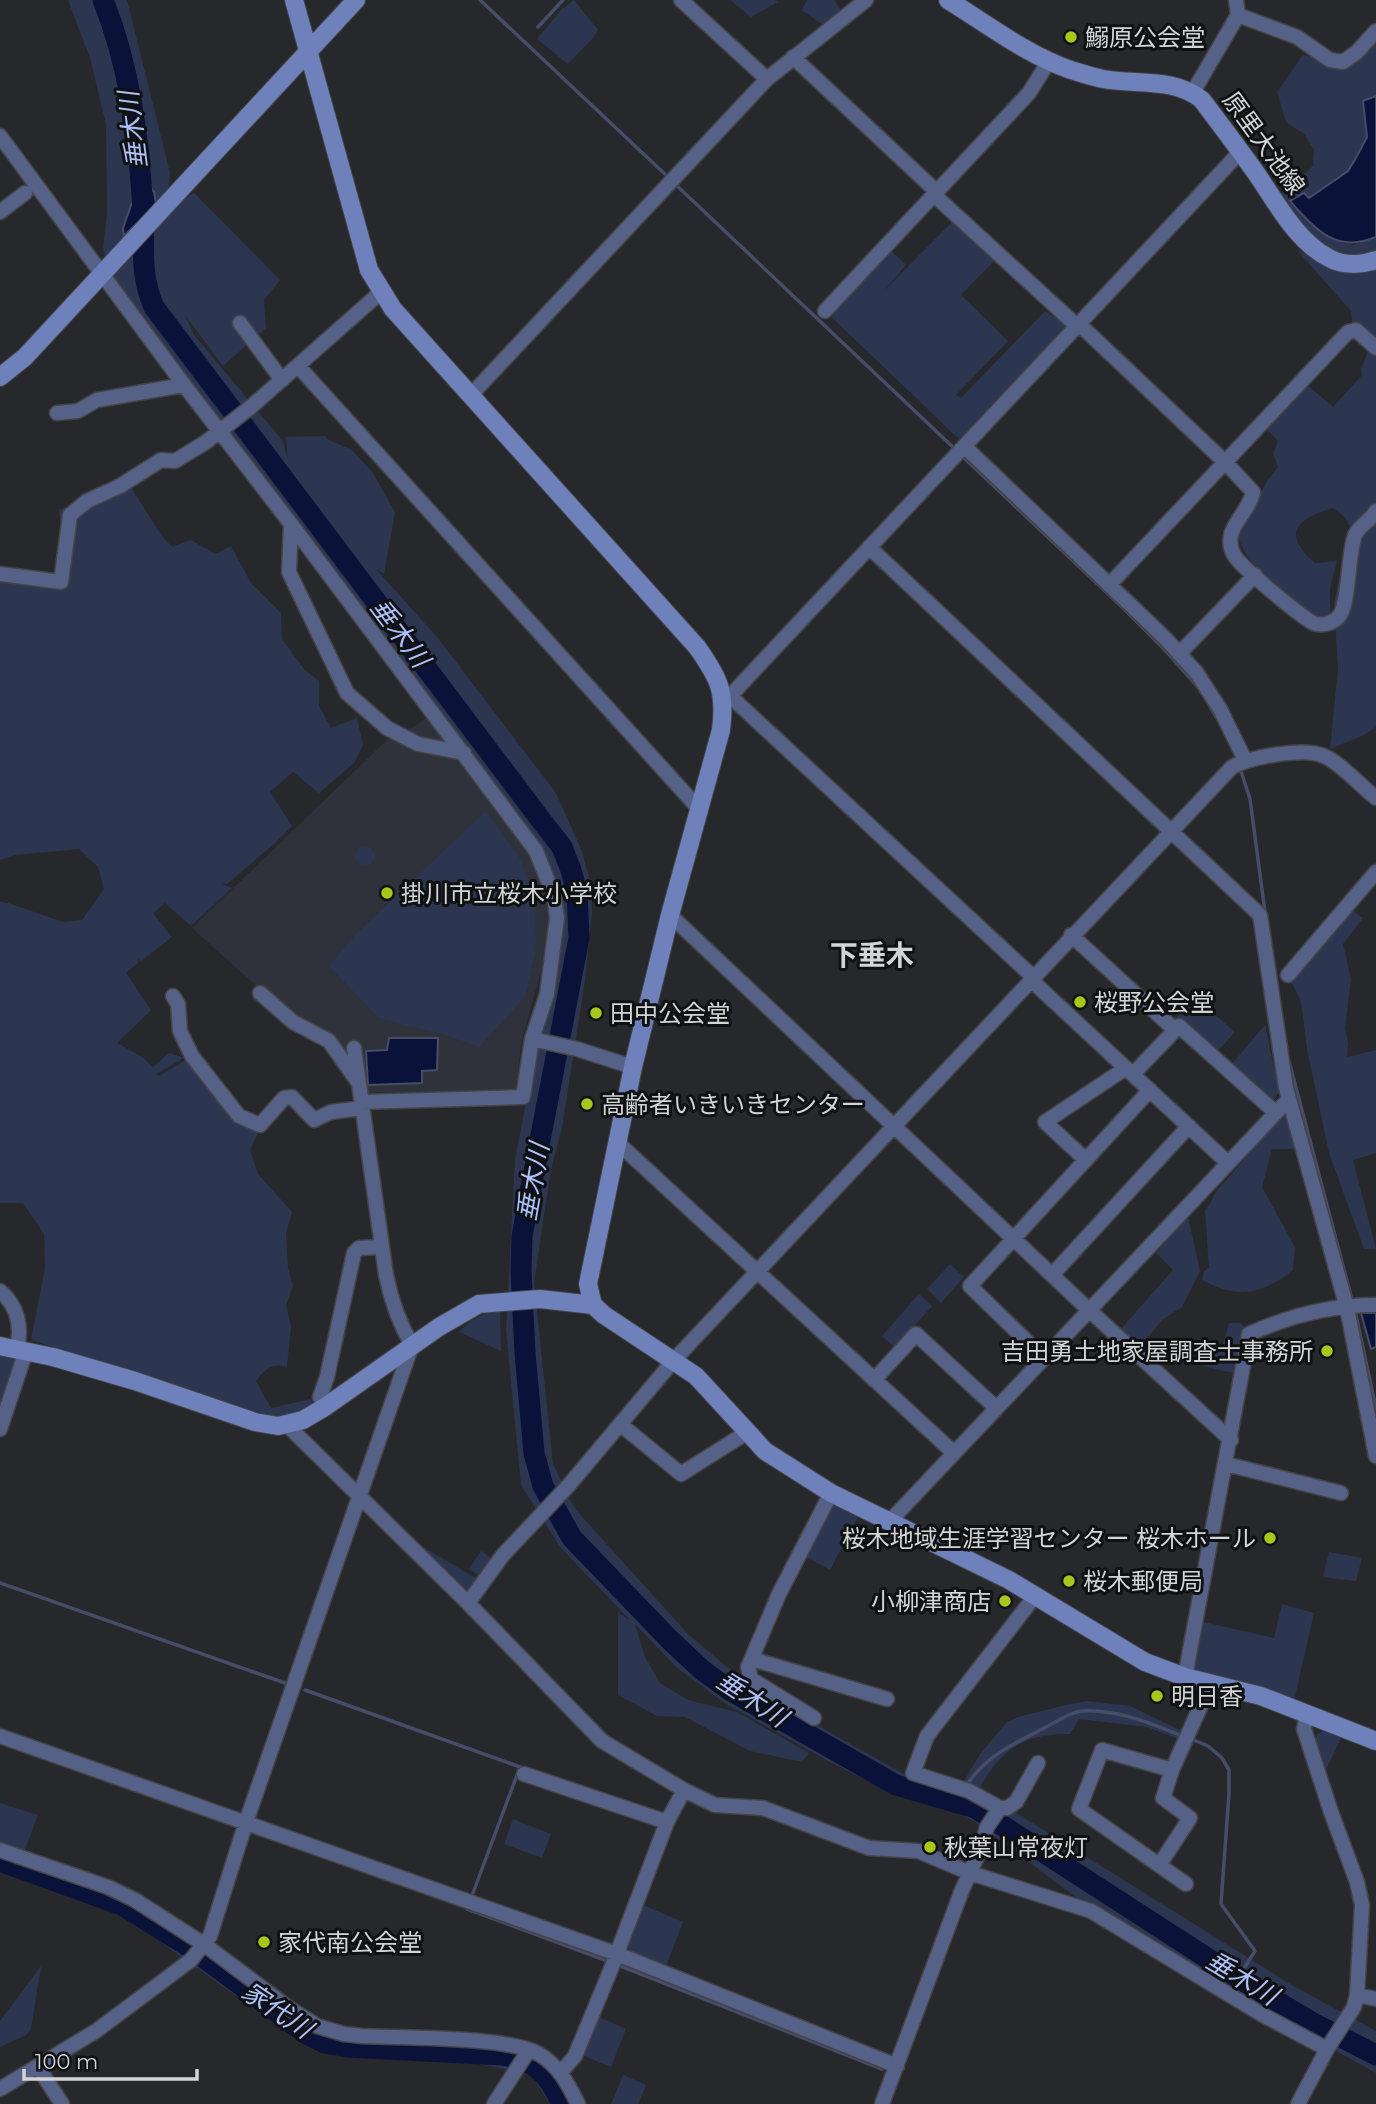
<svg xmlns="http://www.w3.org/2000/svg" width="1376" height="2104" viewBox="0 0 1376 2104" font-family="Montserrat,'Noto Sans JP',sans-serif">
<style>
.built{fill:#2f323a}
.green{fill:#2d3651}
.water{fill:#0b1239;stroke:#474c68;stroke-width:2}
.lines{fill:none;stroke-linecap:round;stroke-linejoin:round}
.stream{stroke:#474c68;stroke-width:3.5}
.river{stroke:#0b1239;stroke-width:21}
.street-casing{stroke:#434446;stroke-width:17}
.secondary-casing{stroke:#434446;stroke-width:20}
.street{stroke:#556186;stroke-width:14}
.secondary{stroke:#6e81bb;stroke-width:18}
.poi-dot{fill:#a9c71a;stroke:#101112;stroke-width:2.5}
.labels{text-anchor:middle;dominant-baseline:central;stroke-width:6;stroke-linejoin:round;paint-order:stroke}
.poi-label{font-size:24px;fill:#d3d4d6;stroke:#101112;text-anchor:start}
.street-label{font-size:24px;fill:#d3d4d6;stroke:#101112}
.water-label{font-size:26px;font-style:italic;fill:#adc0fa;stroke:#101112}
.quarter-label{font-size:28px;font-weight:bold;fill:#d3d4d6;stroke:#101112}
</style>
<rect width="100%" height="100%" fill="#27282b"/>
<path class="built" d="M431,715l103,146 16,47 -2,37 -27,99 -5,46 -156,3 1,-47 -19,2 -46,-26 -104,-94 203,-196 6,3z"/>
<path class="green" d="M68,0h59l43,173 -4,41 6,-8 22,-13 86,87 -16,20 2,28 -43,38 -38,-51 9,20 89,106 5,19 -2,-23 39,-1 2,3 25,11 21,23 22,39 -11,62 -9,-6 62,69 119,156 25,56 10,35 1,27 -7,69 -23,148 -11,41 -17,114 19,181 22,45 113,125 38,32 108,69 72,40 54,13 20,-34 27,-32 11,-5 48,-12 21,-4 43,5 52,25 -4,8 -31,-12 -68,-8 -9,15c-45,-1 -69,15 -90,54h-8l41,23 277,173 86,47v42l-133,-74 -154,-92 -115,-86 -25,-12 -58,-17 -61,-30 -104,-58 -50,-37 -41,-43 10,33 15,26 28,17 49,12 72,41 -7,9 -52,-11 -65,-34 -28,-1 -39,-21v-82l12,7 -70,-73 -39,-62 -15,-155 9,-170 20,-105 17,-57 12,-69 -23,-69 -428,-579 -10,-31 4,-38 -1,-88 -16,-66z
M574,0l24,30 -5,8 -25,26 -31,-25 25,-30z
M730,0h44l4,2 -27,15z
M807,0h27l7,11 -18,14 -21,-15z
M1376,25v82l-13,38 -15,26 -39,28 26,41 18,5 23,-9v23l-44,1 -60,-65 15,-4 7,-9 19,-16 1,-16 -10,-16 -18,-12 -9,-30 26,-37 40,9z
M957,217l39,42 -35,36 47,46 -52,54 5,3 84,-87 22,14 -108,114 -134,-128 63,-63 18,17 -23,27z
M1295,248l20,12 61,8v459l-12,8 -34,14 8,-81 -4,-65 17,-74 -6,-12 -12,-9c-37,11 -52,25 -18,55l22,-2 -7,27v29l-13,2c-13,-8 -22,-19 -34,-29 -19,-16 -39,-29 -45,-55l29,-54 11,-14 -5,-13 5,-13 -12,-13 39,-45 28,24 29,-32 -1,-6 8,-20 -16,-15 -2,-23z
M132,489l30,47 10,11 19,-7 24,14 16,-8 20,37 30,30 1,26 22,30 15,12v25l12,22 26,-10 6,27 -9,18 -35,30 -26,-21 -23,20 22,34 -17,17 -48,41 -6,-1 11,5 -41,38 -26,-23 -12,10 19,24 -32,25 -2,-5v6l-12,10 25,37 -34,33 25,14 11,10 16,-14 15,5 -28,16 3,2 33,-20 68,73 -10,21 8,24 34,38 -6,21 2,35 5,18 -7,19 5,21 -4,41c-16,-4 -22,2 -31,14l15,27 40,-9 1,5 -10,8 -28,9 -94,-34 -149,-47 14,-72 -1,-34 -21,-31h-23v-301l8,1 55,19 19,-2 22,-31 -6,-22 -19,-18 -63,6 -16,5v-288l67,3 -8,-65 48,-18z
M486,811l33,46 16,40 1,51 -11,49 -46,50 -36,-13 -47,-11 -18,-6 -49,-51 25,-30z
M355 856a10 10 0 1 1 20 0a10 10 0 1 1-20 0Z
M1353,911l10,7 -20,26 8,35 -6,49 3,15 -1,14 29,-7v103l-23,7 23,89h-12l-35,-96 -22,-104 -6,-48 -13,-26 39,-46z
M1194,997l41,35 -18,20 -41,-35z
M1265,1025l14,67 -5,8 -43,-35z
M1286,1107l12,42h-26l-10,38 33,60 -2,23c-32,25 -55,29 -91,10l2,-9 5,-3 -4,-58c8,-8 8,-15 14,-22 24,-25 45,-54 67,-81z
M1188,1217l12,54 -18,36 -20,13 -22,27 -19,-18 52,-59 -17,-17z
M950,1264l14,13 -23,26 -14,-14z
M919,1294l13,12 -37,42 -13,-12z
M500,1311l1,40 -42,-19c12,-13 23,-19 41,-21z
M1229,1323h11l4,4 -11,46 -30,-7 4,-19 14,4z
M0,1354l18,3 -18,50z
M832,1504l26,13 -28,53 -25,-14z
M415,1542l64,38 -10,12z
M481,1551l11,7 -12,18 -11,-7z
M1329,1552l33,6 -6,23 -33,-4z
M1282,1604l32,9 -20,88 -99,-30 -2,-14 6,-36 75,17z
M1327,1729l15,7 -17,36 -11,-29 3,-9z
M0,1803l38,12 -14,37 -24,-8z
M513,1819l38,15 -9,24 -38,-14z
M0,1853l131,48 196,132 181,17 28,8 41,46h-27l-18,-28 -32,-8 -38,-7 -62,-1 -63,-4 -39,-16 -150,-107 -40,-24 -108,-39z
M643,1905l40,17 -18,47 -42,-15z
M41,1966l-10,63 -5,6 -26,12v-26z
M599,2017l27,12 -15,38 -29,-12z
M623,2075l23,10 -8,19h-27z"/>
<path class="water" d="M1376,96v141c-40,17 -61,-8 -86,-36l14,-8 5,5 39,-27 8,-13 11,-21 -4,-36z
M132,154h6l2,24 14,14 2,11 -32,33 -1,-8 11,-31z
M389,1038h49l-1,32 -15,1v12l-54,2 -2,-34 21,-1z
M1361,1313h15v34l-5,2z"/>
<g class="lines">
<path class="stream" d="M480,0l188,177
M538,27l25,-27
M674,183l281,266
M961,455l164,155 39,39 34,38
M1204,696l12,21
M1240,768l10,31 15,113
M1289,1061l63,239
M1355,1311l21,97
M0,1583l285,100
M305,1690l215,77 -47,126
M1189,1738l19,8 14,12 7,12v23l-8,111 34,47 -17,27
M966,1786c22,-33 49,-42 82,-60 10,-5 22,-14 34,-15 35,-2 68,12 100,25
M955,1802l7,-10
M468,1907l-1,2 143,53
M618,1965l264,104"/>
<path class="river" d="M103,0c27,67 36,140 40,212 2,36 -4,60 11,95l390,517 18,23 9,23 6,22 2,46 -52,270 -5,29 -1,35 4,81 9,100 9,33 29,52 97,101 33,31 29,21 165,94 79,23 263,170 75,45 63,32
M0,1861l122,44 69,43 114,85 20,10 22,4 155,8c34,6 46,18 60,49"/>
<defs>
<path id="street" d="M681,0l86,79
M1238,15l59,22 33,23 13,2 14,-10 19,-21
M793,57l143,134
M1193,92l45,-77 -2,-15
M0,136l184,249 107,139 -2,48 58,121 40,35 31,16 46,9
M933,194l144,132
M0,212l25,-19
M825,311l204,-218 20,-32
M240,323l42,57
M1079,324l147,139 27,29c-4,23 -33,37 -19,63 5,10 72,67 82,69 9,2 19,-2 24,-9 9,-13 8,-61 15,-80 4,-9 16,-15 21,-24
M298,366l402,444
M470,396l297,-317 99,-79
M57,413l21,-2 19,-11 87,-15
M964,446l201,192 31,34 24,37 25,51
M291,524l245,327 18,45 3,22 -10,76 -15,45 -9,58 -161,5
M869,547l391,368 26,173 61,220 29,148
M0,574l61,8 9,-67 17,-14 33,-15 41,-26 14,1 31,-19 46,-36 129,-114
M1109,585l239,-253 8,-2 20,18
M1179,654l76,-79
M670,915l419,395 142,130
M1071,935l104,95
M1288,975l88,-103
M1032,976l-302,-280 511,-545
M1030,979l198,184
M260,993l33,29 36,19 29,41
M173,996l5,8 2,27 12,25 47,60 21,9 24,-27 8,-1 22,23 17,-8 31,-4
M532,1039l45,10 56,18
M1133,1074l46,-48 96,86
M618,1143l336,310
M1086,1160l-41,-38 81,-54
M1052,1275l137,-149
M0,1291c18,15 22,36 17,58
M1044,1358l-74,-72 180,-196
M874,1380l42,-46 80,74
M325,1407l-5,-10 7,-20 27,-124 5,-5 22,-1
M620,1424l61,50 65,-41
M287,1425l181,178 134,138 82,49 31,15 48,3 106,40 49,3 52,22 121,38 170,103 66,35
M0,1429l26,-78
M1226,1464l115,29
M890,1521l399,-422
M1035,1596l-108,140 -14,37 56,18 31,17h7l9,-6 22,-39
M468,1603l35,-48 66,-70 105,-125 558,-593c18,-10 72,-20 92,-11 15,6 38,31 52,42
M752,1659l135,40
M1185,1677l64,-343c40,-18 83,-29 127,-29
M814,1718l-63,-39 -3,-12 31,-73 52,-101
M0,1736l617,218 280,112
M1172,1770l-70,-20 -23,59 107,75
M524,1774l143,48
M0,1850l108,37 27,13 70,45 84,63 28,18 27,8 18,2c40,2 145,0 177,18 20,12 29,30 39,50
M1160,1864l30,-46 -27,-20 9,-28 39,-87
M1357,1995l19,4
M38,2067l24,37
M561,2072l14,-16 36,-87 56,-147 17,-32
M0,2089l96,-58 95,-71 19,-24 36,-114 166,-477c-13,-22 -21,-45 -26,-70l-32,-227
M494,2104l35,-54
M882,2104l80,-214 19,-42 6,-21 13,-19
M1298,2104l29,-55 27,-42 3,-12 5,-90 -5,-23 -26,-70 -27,-83 3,-16"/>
<path id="secondary" d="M294,0l75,270 24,39 304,338c22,31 29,45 24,83l-51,185 -37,152 -45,217 5,21 11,10 92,61 69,75 66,42 178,87 136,82 40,15 76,19 115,45
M948,0c39,24 79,55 123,70 10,3 21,7 32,9 33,6 72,-2 99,21 18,24 37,49 54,73 20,29 41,69 73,85 14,8 32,7 47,2
M0,377l25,-20 331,-357
M0,1346l53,11 82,24 120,41 23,4 25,-6 22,-13 114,-80 40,-23 61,-5 53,6"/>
</defs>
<use href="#street" class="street-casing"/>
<use href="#secondary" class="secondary-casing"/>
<use href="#street" class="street"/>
<use href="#secondary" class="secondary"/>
</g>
<g class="poi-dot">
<circle cx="1071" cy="37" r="7"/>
<circle cx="387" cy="893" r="7"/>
<circle cx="1080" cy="1002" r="7"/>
<circle cx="596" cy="1013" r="7"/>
<circle cx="587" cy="1104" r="7"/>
<circle cx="1327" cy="1351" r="7"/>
<circle cx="1270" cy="1538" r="7"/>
<circle cx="1069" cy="1581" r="7"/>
<circle cx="1005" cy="1601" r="7"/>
<circle cx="1157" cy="1696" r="7"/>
<circle cx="930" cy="1847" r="7"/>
<circle cx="264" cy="1942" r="7"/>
</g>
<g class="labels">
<g class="poi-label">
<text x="1085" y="37">鰯原公会堂</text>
<text x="401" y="893">掛川市立桜木小学校</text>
<text x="1094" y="1002">桜野公会堂</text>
<text x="610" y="1013">田中公会堂</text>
<text x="601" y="1104">高齢者いきいきセンター</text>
<text x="1313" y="1351" text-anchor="end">吉田勇土地家屋調査士事務所</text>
<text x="1256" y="1538" text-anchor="end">桜木地域生涯学習センター 桜木ホール</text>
<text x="1083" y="1581">桜木郵便局</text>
<text x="991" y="1601" text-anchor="end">小柳津商店</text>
<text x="1171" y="1696">明日香</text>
<text x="944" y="1847">秋葉山常夜灯</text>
<text x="278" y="1942">家代南公会堂</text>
</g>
<g class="street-label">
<text transform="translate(1264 143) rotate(54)">原里大池線</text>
</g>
<g class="water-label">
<text transform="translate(133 130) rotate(-97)">垂木川</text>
<text transform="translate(400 633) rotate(53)">垂木川</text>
<text transform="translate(533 1182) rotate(-80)">垂木川</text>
<text transform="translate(752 1699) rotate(33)">垂木川</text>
<text transform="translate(1242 1978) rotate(31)">垂木川</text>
<text transform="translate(277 2010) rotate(34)">家代川</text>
</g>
<g class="quarter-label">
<text x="872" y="955">下垂木</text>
</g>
</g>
<path d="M24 2069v10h173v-10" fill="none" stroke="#d3d4d6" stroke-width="3.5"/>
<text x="35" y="2069" font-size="21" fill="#d3d4d6" stroke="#101112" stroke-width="5" paint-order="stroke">100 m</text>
</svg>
